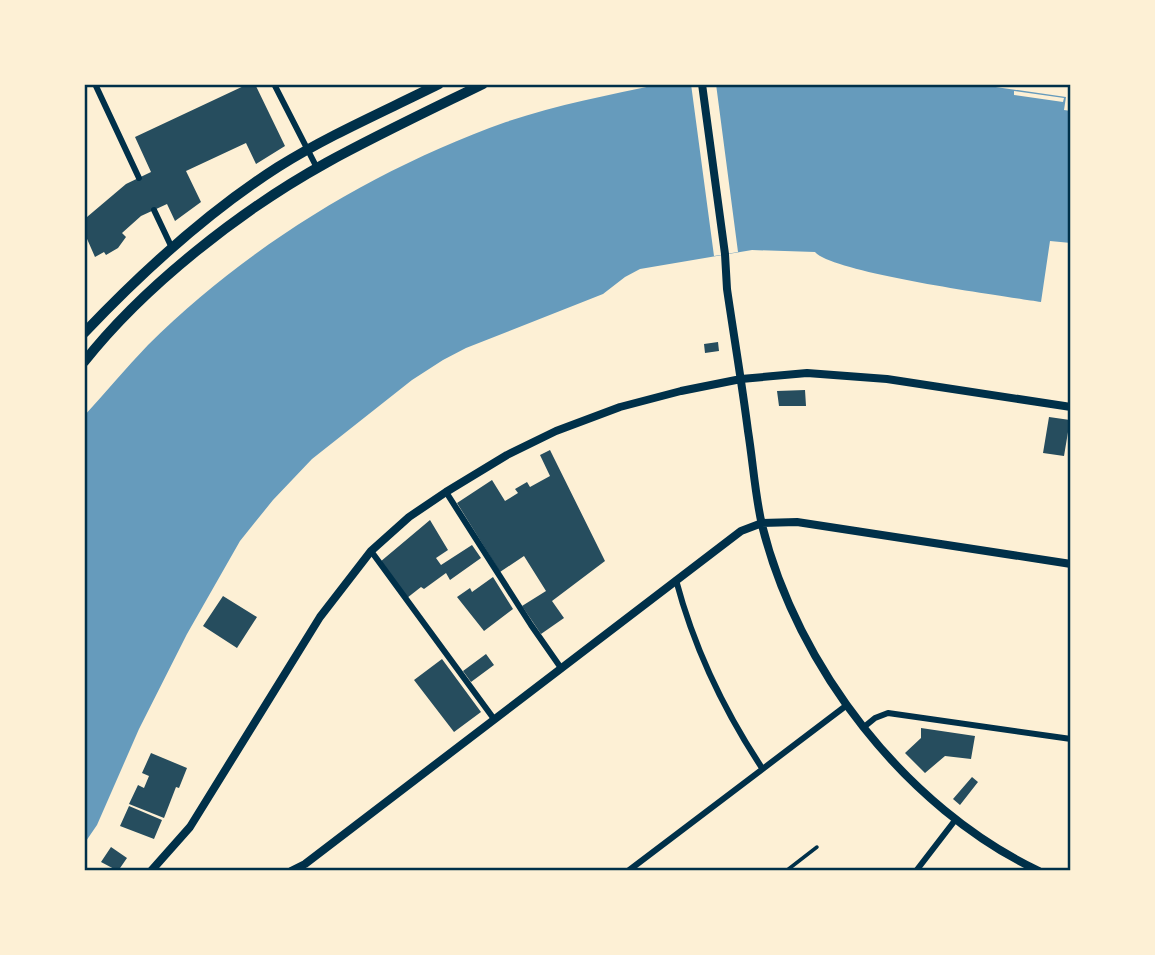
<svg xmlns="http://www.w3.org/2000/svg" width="1155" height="955" viewBox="0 0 1155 955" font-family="'Fira Sans Condensed',sans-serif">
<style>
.water{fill:#669bbc}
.pier{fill:#fdf0d5}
.building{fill:#264d5e}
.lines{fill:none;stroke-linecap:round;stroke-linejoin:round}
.service{stroke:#003049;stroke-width:3.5}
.minor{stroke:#003049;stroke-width:6}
.tertiary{stroke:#003049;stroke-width:8}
.primary{stroke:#003049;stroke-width:10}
.neatline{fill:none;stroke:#003049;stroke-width:2.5}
</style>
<rect width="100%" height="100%" fill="#fdf0d5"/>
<path class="water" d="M661,84h314l91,13 -2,13 7,1v132l-21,-2 -9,61c-38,-6 -208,-29 -226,-50l-63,-2 -112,19 -15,8 -22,17 -137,54 -23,12 -31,20 -100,79 -39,41 -33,41 -53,93 -48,95 -42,96 -13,19v-428c21,-23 42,-48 64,-71 100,-99 226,-176 358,-223 50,-17 103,-27 155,-38z"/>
<path class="pier" d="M691,84h25l22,168 -24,4z
M1014,91l50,7 -1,4 -49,-7z"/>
<path class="building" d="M248,84h7l30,62 -29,18 -10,-21 -60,28 15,31 -26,19 -8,-17 -26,12 -19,17 4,4 -8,11 -12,7 -2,-3 -9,5 -11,-25v-22l3,7 39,-33 25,-12 -16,-35z
M718,342l1,9 -14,2 -1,-9z
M805,390l1,16h-27l-2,-15z
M1049,417l21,3 -6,36 -21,-3z
M550,450l55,111 -53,40 12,17 -23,16 -19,-28 24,-15 -22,-35 -24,16 -43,-69 35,-23 13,21 13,-8 -3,-4 12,-7 3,5 20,-11 -10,-21z
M430,520l18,30 -12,8 5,7 31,-20 9,13 -31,22 -4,-7 -22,16 -3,-2 -14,11 -27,-36z
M493,577l20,32 -29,22 -27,-34 13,-9 2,4z
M223,596l34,21 -20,31 -34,-22z
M486,654l8,11 -23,17 -8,-11z
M442,659l39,53 -27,20 -40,-52z
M921,728l54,8 -4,23 -26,-3 -20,17 -20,-20 16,-15z
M151,753l36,15 -8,20 -3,-1 -12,31 -35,-14 9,-19 6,3 5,-12 -7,-3z
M972,777l6,5 -18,23 -7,-6z
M129,806l33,14 -8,19 -34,-13z
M111,847l16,11 -9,13 -17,-9z"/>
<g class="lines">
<path class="service" d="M786,871l31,-24"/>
<path class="minor" d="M95,84l44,94
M274,84l43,84
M154,210l18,38
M446,492l85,133 30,43
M371,551l123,168
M676,580c18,68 47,129 86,188
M864,727l11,-9 13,-5 183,26
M628,871l219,-166
M916,871l40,-52"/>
<path class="tertiary" d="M702,84l23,170 2,35c7,48 15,95 21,142 5,31 7,64 14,94 35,142 144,283 277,346
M151,871l39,-44 130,-210 51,-66 38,-34 37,-25 61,-37 49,-24 64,-24 61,-16 60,-12 66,-6 80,6 184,28
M291,871l14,-7 436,-333 21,-8 35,-1 274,42"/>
<path class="primary" d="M84,333c59,-62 122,-120 194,-166 51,-32 107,-56 161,-83
M84,362c60,-76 157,-152 242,-199 51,-28 104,-53 157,-79"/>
</g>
<rect width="1155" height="955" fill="none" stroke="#fdf0d5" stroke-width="172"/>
<rect x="86" y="86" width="983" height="783" class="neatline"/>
</svg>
